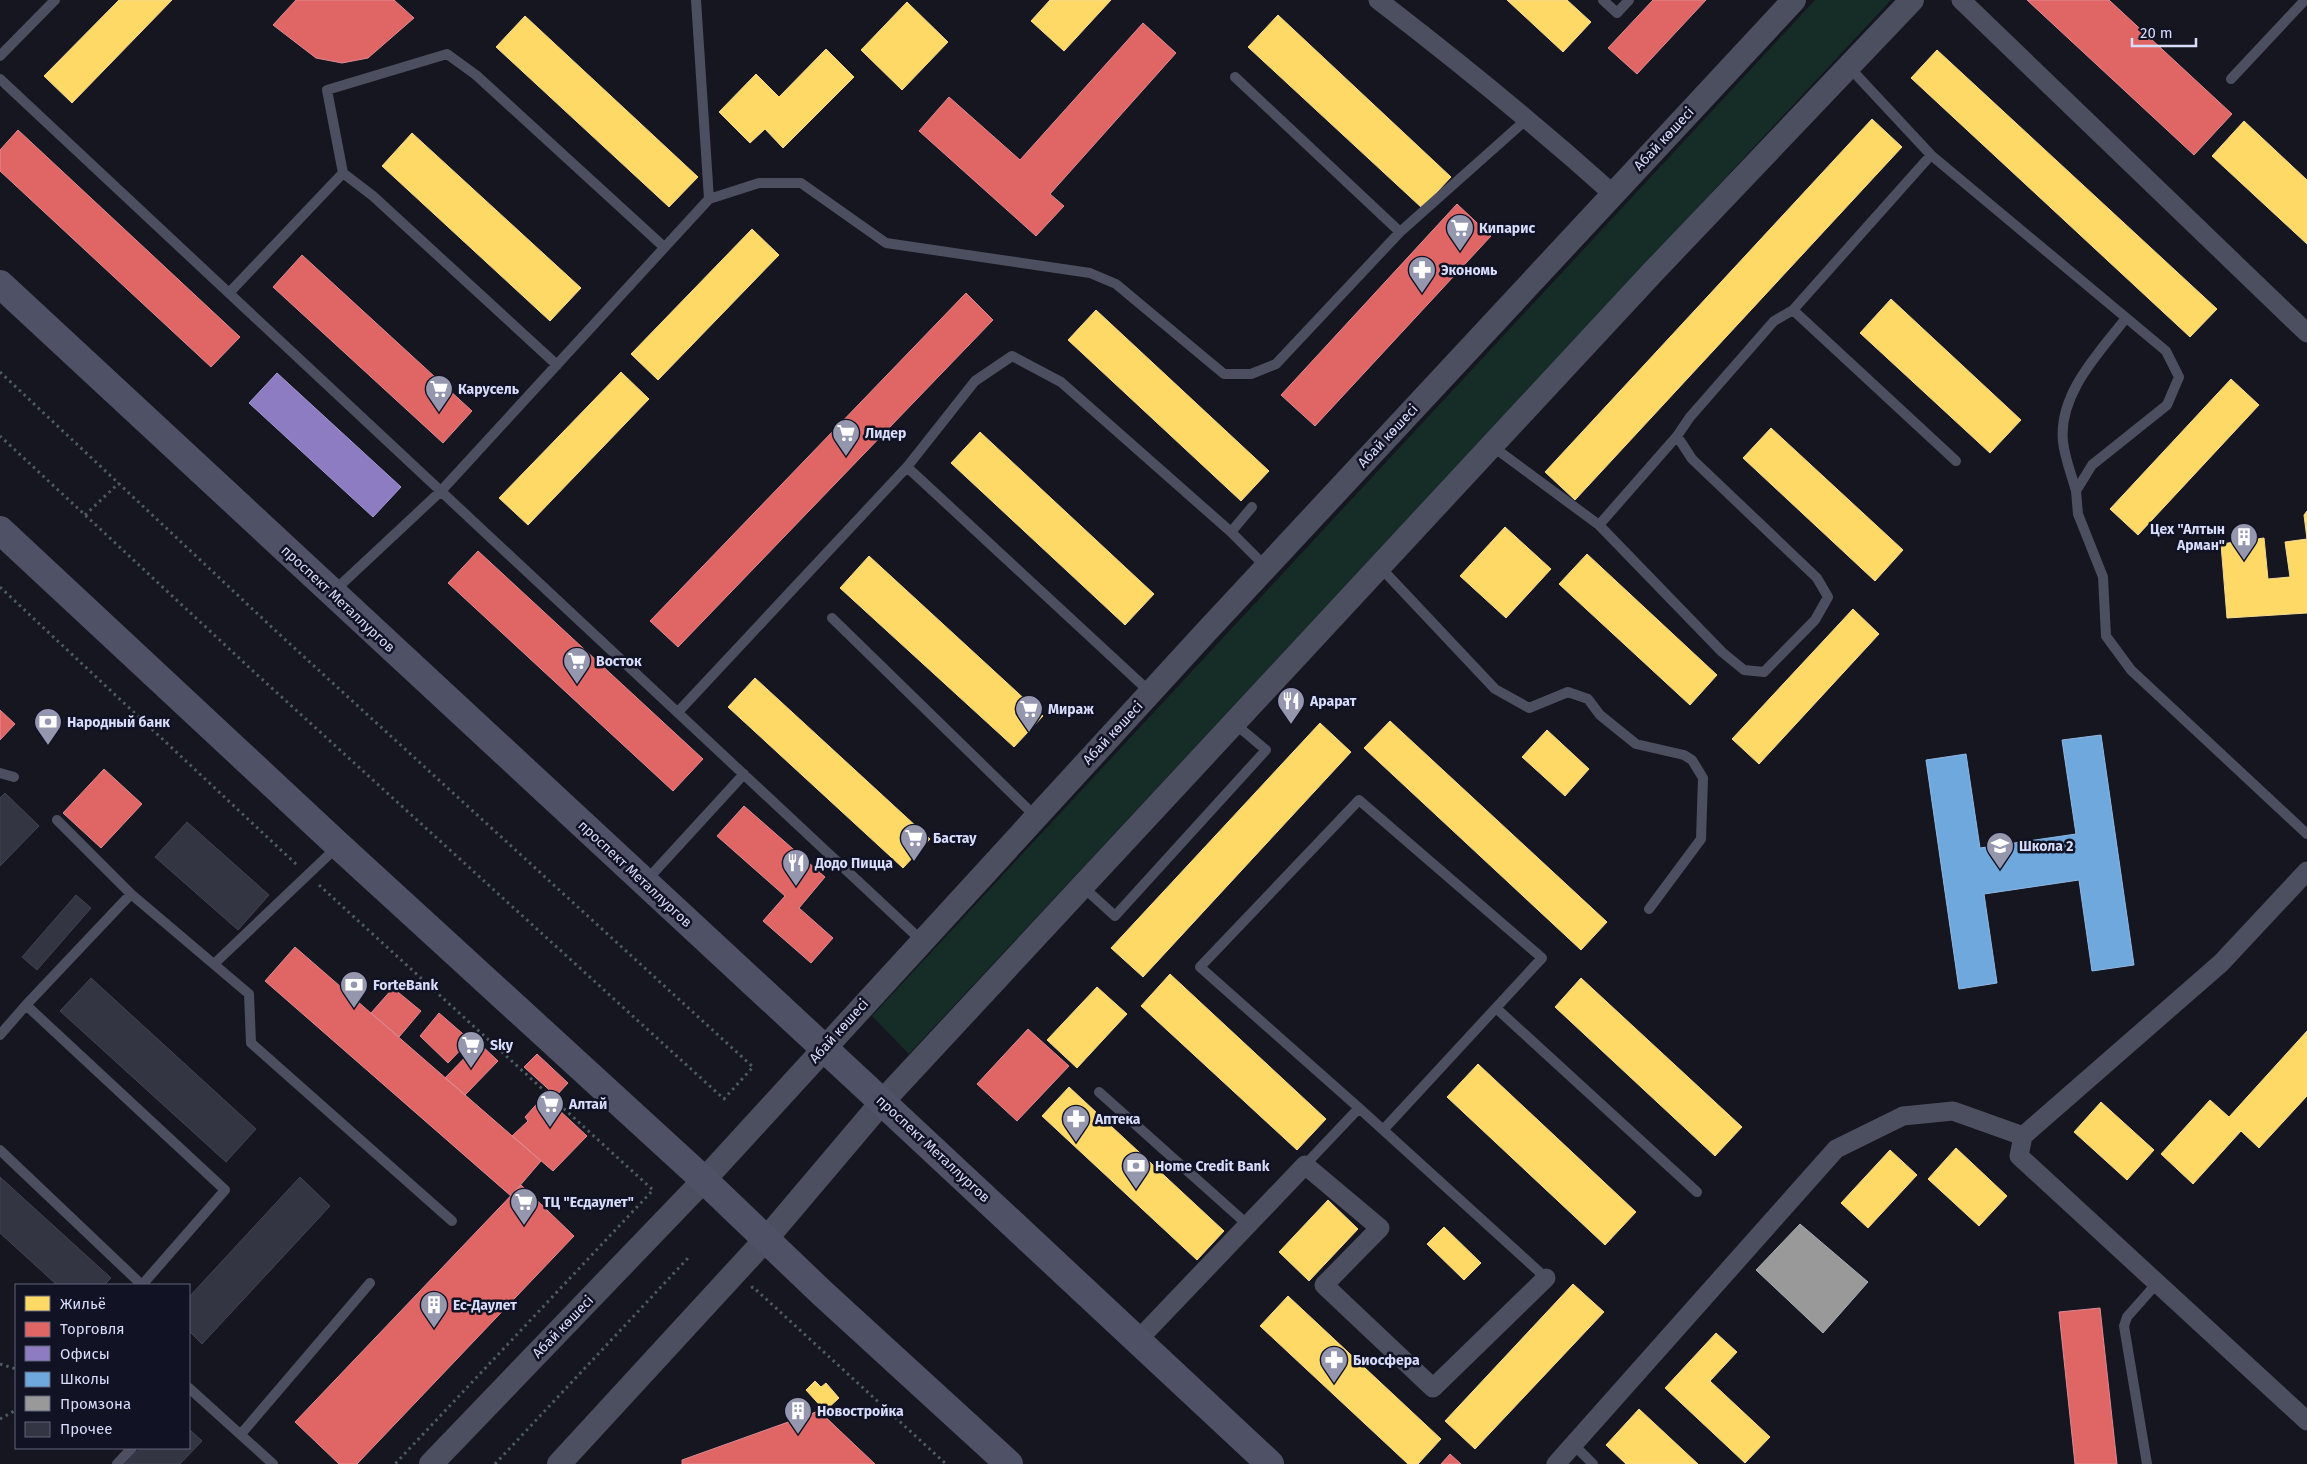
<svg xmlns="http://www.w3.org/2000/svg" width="2307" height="1464" viewBox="0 0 2307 1464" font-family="'Fira Sans',sans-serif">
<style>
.green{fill:#152c27}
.homes{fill:#ffd966;stroke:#f4da93}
.shops{fill:#e06666;stroke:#de8a93}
.offices{fill:#8e7cc3;stroke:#a499d4}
.schools{fill:#6fa8dc;stroke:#8fb8e6}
.industry{fill:#999;stroke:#acadb7}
.building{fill:#343543;stroke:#414253}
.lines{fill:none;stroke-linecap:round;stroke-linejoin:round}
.path{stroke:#4c5c61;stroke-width:3;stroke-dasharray:2.5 4;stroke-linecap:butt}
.service{stroke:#4c4f60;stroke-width:10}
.minor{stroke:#4c4f60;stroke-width:19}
.tertiary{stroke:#4c4f60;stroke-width:24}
.secondary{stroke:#4f5266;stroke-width:28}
.labels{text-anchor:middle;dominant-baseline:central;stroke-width:5;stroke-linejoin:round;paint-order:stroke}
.street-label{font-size:14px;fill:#d9ddfc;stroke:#111325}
.poi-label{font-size:14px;font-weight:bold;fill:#d9ddfc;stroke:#111325;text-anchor:start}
</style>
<rect width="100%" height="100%" fill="#161620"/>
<path class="green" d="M1815,0h76l-982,1054 -37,-38z"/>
<path class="homes" d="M119,0h53l-100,103 -28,-27z
M1050,0h61l-47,51 -33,-30z
M1507,0h60l24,22 -28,30z
M907,2l41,40 -46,48 -41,-40z
M1278,15l173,162 -29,31 -174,-161z
M525,16l173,161 -29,30 -173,-160z
M826,49l28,28 -71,71 -18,-19 -15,14 -31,-31 37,-38 23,23z
M1937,50l280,259 -27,28 -279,-259z
M1872,119l30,28 -327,353 -30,-28z
M2244,121l63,59v64l-95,-88z
M412,133l169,155 -31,33 -168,-155z
M752,229l27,26 -121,125 -27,-26z
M1891,299l130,121 -31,33 -130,-120z
M1096,310l173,161 -28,30 -173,-161z
M621,372l28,27 -121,126 -29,-27z
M2231,379l28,26 -121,130 -28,-26z
M1771,428l132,122 -28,31 -132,-123z
M980,432l174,162 -29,31 -174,-162z
M2307,511v102l-80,5 -6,-74 43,-6 4,41 22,-2 -5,-35 22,-3 -3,-24z
M1505,527l46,42 -45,49 -46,-42z
M1587,554l130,121 -27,30 -131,-121z
M869,556l174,160 -29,31 -174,-159z
M1853,609l26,25 -120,130 -27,-25z
M755,678l175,161 -27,29 -175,-161z
M1390,721l217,201 -26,28 -217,-202z
M1320,723l31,29 -208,225 -32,-29z
M1547,730l42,39 -24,27 -43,-39z
M1170,974l156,145 -29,31 -156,-144z
M1581,978l161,149 -27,29 -160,-149z
M1097,987l30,27 -50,54 -30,-28z
M2307,1031v65l-48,52 -18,-17 -48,53 -32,-30 49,-54 19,17z
M1478,1064l158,148 -31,33 -158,-148z
M1069,1087l155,144 -27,29 -155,-144z
M2101,1102l53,48 -27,30 -53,-48z
M1956,1148l51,48 -28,30 -51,-47z
M1890,1150l27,25 -49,53 -27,-25z
M1328,1200l30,29 -49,52 -30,-29z
M1444,1227l37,36 -17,17 -37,-36z
M1573,1284l31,28 -129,137 -30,-28z
M1288,1296l153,143 -23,25h-10l-148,-138z
M1716,1333l21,19 -27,29 60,56 -25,26 -80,-75z
M815,1381l6,6 5,-4 13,15 -14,13 -19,-21z
M1639,1409l59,55h-72l-20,-19z
M819,1411l54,53h-177l10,-10z"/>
<path class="shops" d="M296,0h98l20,18 -46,40 -26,5 -26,-5 -43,-33z
M1653,0h53l-69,74 -29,-26z
M2027,0h82l123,114 -38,41z
M1143,23l33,30 -126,141 14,12 -28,30 -117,-105 30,-34 71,63z
M18,130l222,207 -29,30 -211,-196v-21z
M1457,204l34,32 -176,190 -34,-31z
M302,255l170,156 -29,32 -170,-156z
M966,293l27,27 -315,327 -28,-26z
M478,551l225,208 -30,32 -225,-208z
M0,710l15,14 -15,16z
M104,769l38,35 -41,44 -38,-35z
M744,806l81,71 -26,31 34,30 -22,25 -48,-42 22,-25 -68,-60z
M295,947l246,214 -30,35 -246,-215z
M393,988l28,23 -22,26 -28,-24z
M439,1013l31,27 -22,23 -28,-27z
M1028,1029l41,37 -52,55 -40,-37z
M479,1043l19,18 -33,34 -20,-17z
M537,1054l31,29 -12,13 -32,-29z
M544,1096l43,40 -34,35 -41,-35 16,-15 -3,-4z
M521,1185l53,51 -217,228h-18l-44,-42z
M2100,1308l17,156h-42l-16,-152z
M819,1411l56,53h-193v-4z
M1450,1454l11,10h-20z"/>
<path class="offices" d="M277,373l124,114 -28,30 -124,-114z"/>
<path class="schools" d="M2101,735l33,230 -42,6 -13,-91 -95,14 13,89 -38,6 -33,-229 40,-6 14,94 96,-14 -14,-94z"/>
<path class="industry" d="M1800,1224l68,58 -45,51 -67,-63z"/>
<path class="building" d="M5,793l34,33 -39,40v-68z
M187,822l82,73 -31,35 -83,-73z
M76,895l15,13 -54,62 -15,-13z
M91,978l165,151 -30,33 -166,-151z
M0,1177l111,101 -7,7h-47l-57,-52z
M300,1177l30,29 -128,138 -13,-13v-34z
M189,1429l13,12 -22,23h-55l15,-16h49z"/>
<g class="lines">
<path class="path" d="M0,372l278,261 475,434 -29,32 -471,-428 -253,-235
M85,515l34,-32
M0,587l297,278
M319,885l334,305 -258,274
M751,1288l2,-1 193,177
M0,1364l16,5
M0,1419l16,-9
M495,1464l195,-208"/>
<path class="service" d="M1603,0l14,13 12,-13
M0,56l55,-56
M1849,67l82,88 235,196 13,26 -12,28 -75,60 -16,26 2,23 25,63 3,59 25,34 176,164
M1235,77l165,155
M0,79l922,862
M2231,79l74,-79
M343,173l30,23 184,169
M709,199l50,-16h42l85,60 204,30 26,11 108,90h27l25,-10 124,-132 128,-114
M229,293l114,-120 -16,-83 120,-36 29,21 188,172
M1793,310l163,151
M1492,446l107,79 78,-89 13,-19 84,-96 19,-11 138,-155
M907,467l244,226
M2076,491c-4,-15 -11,-32 -13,-49 -5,-48 36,-89 63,-124
M1252,507l-21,25 35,35
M1599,525l123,127 22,18 20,2 51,-52 13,-23 -11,-19 -125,-119 -15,-23
M1380,567l115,122 34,19 39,-16 20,7 12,16 36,29 48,11 8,5 11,18 -2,61 -52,70
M333,592l108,-101 268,-292 -13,-199
M832,618l204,199
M678,712l229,-245 68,-86 37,-25 49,26 170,150
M0,773l14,4
M57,820l74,74 118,100 2,49 201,178
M645,882l99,-108
M1082,886l33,30 151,-166 -32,-27
M131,894l-105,111 199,185 -83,95
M214,964l124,-118
M1496,1008l201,184
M0,1035l26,-30
M1099,1092l149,133
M1359,1108l187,170
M0,1150l142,135
M1305,1165l54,-57 -159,-141 159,-167 183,158 -158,171
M189,1388l84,76
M241,1434l129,-151
M1573,1444l20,20
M117,1464l15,-16
M2147,1464l-23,-138 3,-9 30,-34"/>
<path class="minor" d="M1378,0c81,62 159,126 235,194
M1961,0l346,333
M2307,871l-86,92 -198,173 -4,20 288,265
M1137,1341l168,-176 75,63 -56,57 109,103 113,-110
M1556,1464l280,-315 67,-33 50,-5 70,25"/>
<path class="tertiary" d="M431,1464l273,-284 501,-547 589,-633
M559,1464l207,-225 116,-137 770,-829 260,-273"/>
<path class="secondary" d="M0,284l882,818 388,362
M0,530l338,315 366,335 117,112 188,172"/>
</g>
<defs>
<symbol id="supermarket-pin" viewBox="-11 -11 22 30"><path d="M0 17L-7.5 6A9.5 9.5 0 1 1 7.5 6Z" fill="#9597af" stroke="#111325"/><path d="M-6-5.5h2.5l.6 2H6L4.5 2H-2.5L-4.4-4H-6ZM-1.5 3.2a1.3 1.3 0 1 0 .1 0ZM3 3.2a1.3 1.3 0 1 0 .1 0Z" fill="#fff"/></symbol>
<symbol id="pharmacy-pin" viewBox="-11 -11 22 30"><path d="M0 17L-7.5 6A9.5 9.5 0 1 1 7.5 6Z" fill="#9597af" stroke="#111325"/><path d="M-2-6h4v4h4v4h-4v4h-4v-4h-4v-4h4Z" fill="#fff"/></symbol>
<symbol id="building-pin" viewBox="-11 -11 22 30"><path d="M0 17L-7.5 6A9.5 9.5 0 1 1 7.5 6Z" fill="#9597af" stroke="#111325"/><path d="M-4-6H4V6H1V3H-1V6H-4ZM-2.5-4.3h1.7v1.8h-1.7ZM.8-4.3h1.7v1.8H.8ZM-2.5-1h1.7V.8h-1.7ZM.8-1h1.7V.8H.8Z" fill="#fff"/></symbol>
<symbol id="restaurant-pin" viewBox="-11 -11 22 30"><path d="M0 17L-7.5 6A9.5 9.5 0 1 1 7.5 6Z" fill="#9597af" stroke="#111325"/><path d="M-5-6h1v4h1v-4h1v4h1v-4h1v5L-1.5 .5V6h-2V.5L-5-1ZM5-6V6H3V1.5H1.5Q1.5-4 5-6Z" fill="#fff"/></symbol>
<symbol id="bank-pin" viewBox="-11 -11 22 30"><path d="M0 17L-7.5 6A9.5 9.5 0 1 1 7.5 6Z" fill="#9597af" stroke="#111325"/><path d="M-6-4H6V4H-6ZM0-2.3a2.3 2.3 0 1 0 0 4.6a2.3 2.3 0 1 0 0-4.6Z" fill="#fff"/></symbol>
<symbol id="school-pin" viewBox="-11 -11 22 30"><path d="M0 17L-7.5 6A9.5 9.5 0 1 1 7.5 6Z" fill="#9597af" stroke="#111325"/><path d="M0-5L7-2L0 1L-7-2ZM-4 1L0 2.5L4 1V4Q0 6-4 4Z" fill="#fff"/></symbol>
</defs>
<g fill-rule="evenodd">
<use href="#supermarket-pin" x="1444" y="212" width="32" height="43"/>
<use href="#pharmacy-pin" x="1406" y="254" width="32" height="43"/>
<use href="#supermarket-pin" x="423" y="373" width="32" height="43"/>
<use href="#supermarket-pin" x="830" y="417" width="32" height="43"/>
<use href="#building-pin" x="2228" y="521" width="32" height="43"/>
<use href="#supermarket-pin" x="561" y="645" width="32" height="43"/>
<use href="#restaurant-pin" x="1275" y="685" width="32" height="43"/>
<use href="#supermarket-pin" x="1013" y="693" width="32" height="43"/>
<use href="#bank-pin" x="32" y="706" width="32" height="43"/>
<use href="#supermarket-pin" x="898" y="822" width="32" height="43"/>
<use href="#school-pin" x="1984" y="830" width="32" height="43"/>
<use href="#restaurant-pin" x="780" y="847" width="32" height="43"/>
<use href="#bank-pin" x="338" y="969" width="32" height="43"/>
<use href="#supermarket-pin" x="455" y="1029" width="32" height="43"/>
<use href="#supermarket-pin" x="534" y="1088" width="32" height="43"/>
<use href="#pharmacy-pin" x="1060" y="1103" width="32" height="43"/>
<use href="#bank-pin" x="1120" y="1150" width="32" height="43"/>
<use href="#supermarket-pin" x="508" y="1186" width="32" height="43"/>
<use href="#building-pin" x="418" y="1289" width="32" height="43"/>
<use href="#pharmacy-pin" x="1318" y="1344" width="32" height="43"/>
<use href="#building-pin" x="782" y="1395" width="32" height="43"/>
</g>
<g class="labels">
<g class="street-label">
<text transform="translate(1664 139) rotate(-47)">Абай көшесі</text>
<text transform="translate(1388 436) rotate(-47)">Абай көшесі</text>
<text transform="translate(338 599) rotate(43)">проспект Металлургов</text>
<text transform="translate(1113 733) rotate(-47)">Абай көшесі</text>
<text transform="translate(635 874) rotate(43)">проспект Металлургов</text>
<text transform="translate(839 1031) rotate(-48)">Абай көшесі</text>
<text transform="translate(933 1149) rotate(43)">проспект Металлургов</text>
<text transform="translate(563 1327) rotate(-46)">Абай көшесі</text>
</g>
<g class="poi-label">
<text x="1479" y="228">Кипарис</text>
<text x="1441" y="270">Экономь</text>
<text x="458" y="389">Карусель</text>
<text x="865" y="433">Лидер</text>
<text x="2225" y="529" text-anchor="end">Цех "Алтын<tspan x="2225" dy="16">Арман"</tspan></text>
<text x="596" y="661">Восток</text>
<text x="1310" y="701">Арарат</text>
<text x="1048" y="709">Мираж</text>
<text x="67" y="722">Народный банк</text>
<text x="933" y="838">Бастау</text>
<text x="2019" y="846">Школа 2</text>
<text x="815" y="863">Додо Пицца</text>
<text x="373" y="985">ForteBank</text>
<text x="490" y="1045">Sky</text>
<text x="569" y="1104">Алтай</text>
<text x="1095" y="1119">Аптека</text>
<text x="1155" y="1166">Home Credit Bank</text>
<text x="543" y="1202">ТЦ "Есдаулет"</text>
<text x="453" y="1305">Ес-Даулет</text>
<text x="1353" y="1360">Биосфера</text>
<text x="817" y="1411">Новостройка</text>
</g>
</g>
<rect x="15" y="1284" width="175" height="165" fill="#111325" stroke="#61647b"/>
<rect x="25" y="1296" width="25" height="15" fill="#ffd966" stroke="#61647b"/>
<text x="60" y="1309" font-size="15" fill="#d9ddfc">Жильё</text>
<rect x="25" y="1322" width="25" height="15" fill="#e06666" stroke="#61647b"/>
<text x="60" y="1334" font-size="15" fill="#d9ddfc">Торговля</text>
<rect x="25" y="1346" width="25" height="15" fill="#8e7cc3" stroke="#61647b"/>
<text x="60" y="1359" font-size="15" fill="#d9ddfc">Офисы</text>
<rect x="25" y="1372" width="25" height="15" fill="#6fa8dc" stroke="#61647b"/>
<text x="60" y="1384" font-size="15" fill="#d9ddfc">Школы</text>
<rect x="25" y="1396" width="25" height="15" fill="#999999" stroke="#61647b"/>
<text x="60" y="1409" font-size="15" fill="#d9ddfc">Промзона</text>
<rect x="25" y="1422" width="25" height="15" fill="#343543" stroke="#61647b"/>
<text x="60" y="1434" font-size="15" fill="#d9ddfc">Прочее</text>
<path d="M2132 38v8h64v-8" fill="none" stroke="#d9ddfc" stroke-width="2.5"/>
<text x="2140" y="38" font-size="15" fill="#d9ddfc" stroke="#111325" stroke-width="4" paint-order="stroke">20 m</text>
</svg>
